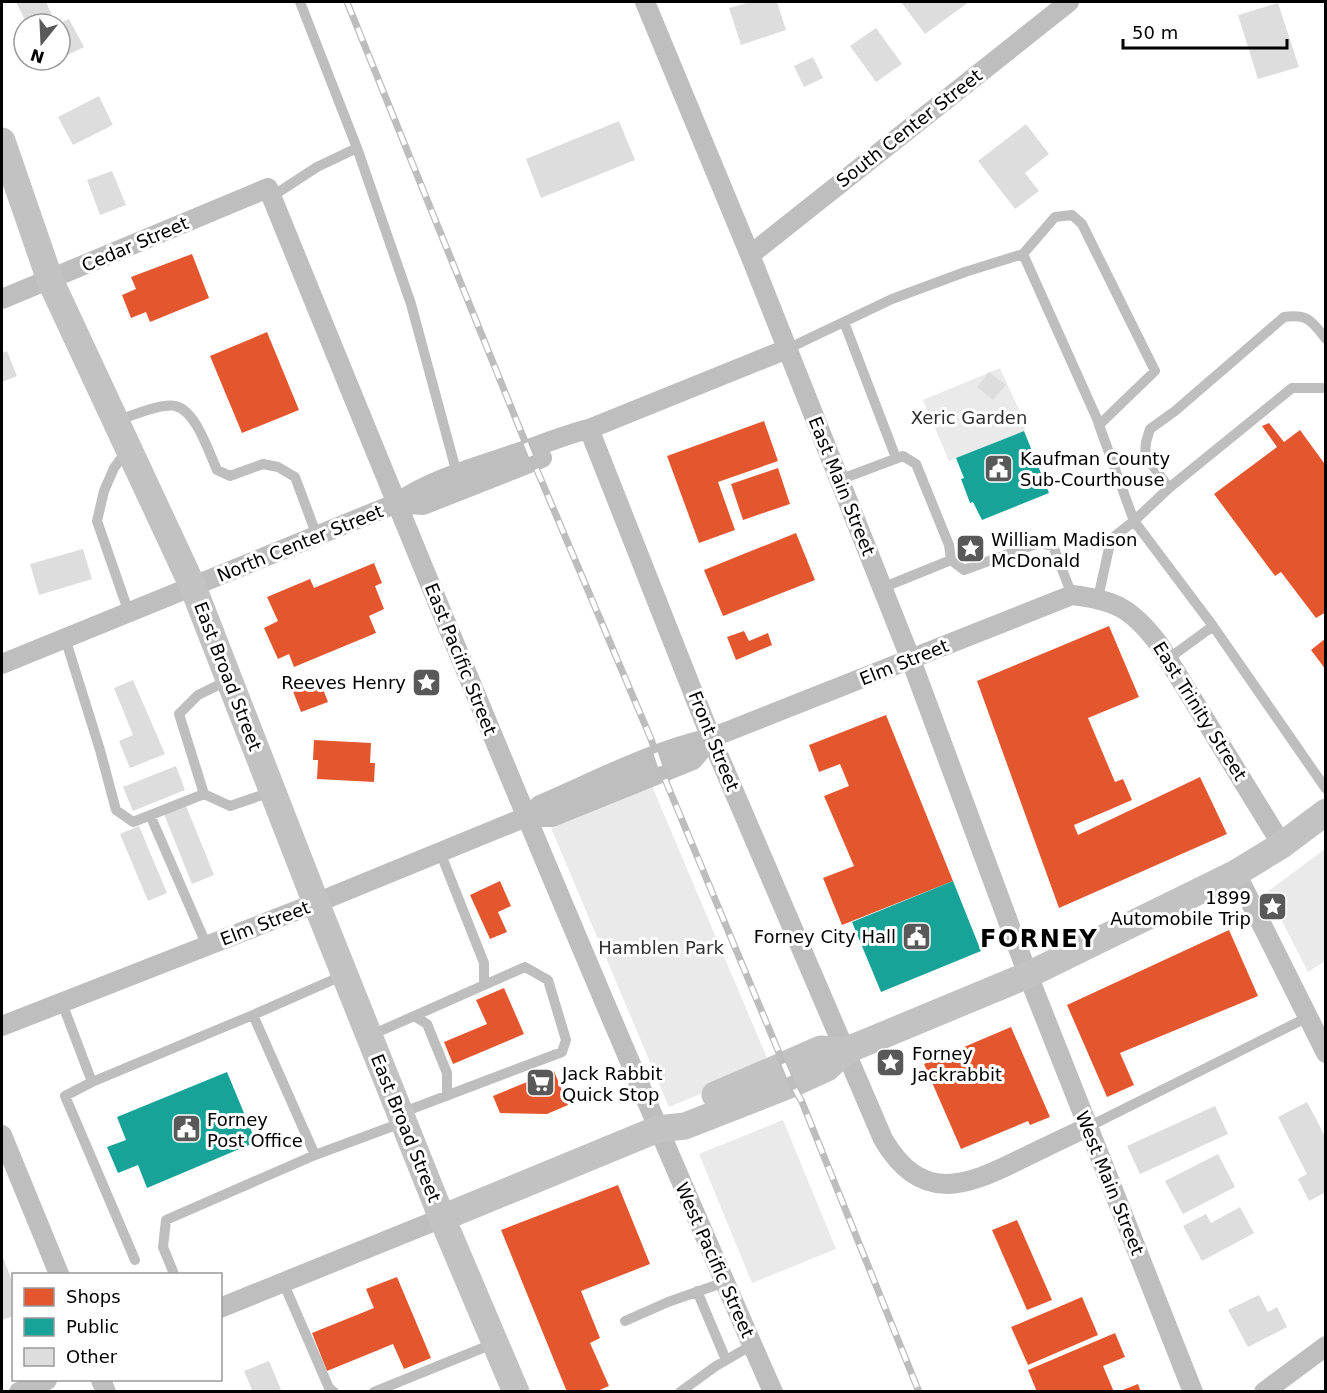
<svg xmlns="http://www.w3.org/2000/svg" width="1327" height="1393" viewBox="0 0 1327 1393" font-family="'DejaVu Sans',sans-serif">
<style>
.green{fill:#eaeaea}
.shops{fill:#e4572e}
.public{fill:#17a398}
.building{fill:#ddd}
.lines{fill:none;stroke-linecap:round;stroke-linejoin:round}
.lane{stroke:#bebebe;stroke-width:10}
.street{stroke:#bebebe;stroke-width:20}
.secondary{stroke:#c2c2c2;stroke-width:27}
.rail-casing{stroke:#bdbdbd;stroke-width:7}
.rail{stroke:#fff;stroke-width:4.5;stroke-dasharray:14;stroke-linecap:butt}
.labels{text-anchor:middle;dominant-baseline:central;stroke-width:6;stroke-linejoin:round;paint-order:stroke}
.street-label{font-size:18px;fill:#000;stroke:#fff}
.park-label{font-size:18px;fill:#303030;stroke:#fff}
.poi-label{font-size:18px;fill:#000;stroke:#fff;text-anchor:start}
.district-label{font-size:24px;font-weight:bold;letter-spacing:1.5px;fill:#000;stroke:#fff}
</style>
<rect width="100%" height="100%" fill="#fff"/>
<path class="green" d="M1000,368l26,57 -2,6 -75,30 -26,-61z
M652,786l118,279 -101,42 -118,-279z
M1325,849v112l-17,11 -41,-80z
M783,1120l53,129 -84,34 -53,-129z"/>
<path class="shops" d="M192,254l17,44 -59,24 -4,-10 -15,6 -9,-23 14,-6 -5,-12z
M267,332l32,78 -57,23 -32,-77z
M764,421l14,40 -60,21 17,48 -36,13 -32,-87z
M1269,423l15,19 16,-12 24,33 2,-1v150l-10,6 -35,-46 -6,4 -61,-82 63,-47 -15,-21z
M778,468l12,36 -47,16 -12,-36z
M796,533l19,47 -92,36 -19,-46z
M374,563l8,20 -7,3 9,23 -15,7 7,17 -82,34 -5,-13 -11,5 -14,-31 14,-7 -11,-24 43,-18 4,9z
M1109,626l30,71 -51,21 27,64 8,-3 9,21 -58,25 4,10 122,-58 27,57 -168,74 -82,-227z
M744,631l5,10 19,-8 4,12 -36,15 -9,-23z
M1326,638v32l-15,-20z
M318,676l10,26 -27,10 -10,-26z
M886,715l67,166 -111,44 -19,-47 31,-12 -30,-70 25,-10 -9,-22 -21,8 -10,-27z
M314,740l57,3 -1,20h5l-1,19 -57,-3 1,-19h-5z
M500,881l11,25 -13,6 9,20 -17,7 -20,-44z
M1229,930l29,66 -138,57 14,32 -27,12 -40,-92z
M504,988l20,46 -71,30 -9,-22 43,-18 -11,-24z
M1011,1027l39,90 -20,8 -2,-4 -67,28 -37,-85z
M554,1071l14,34 -21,9 -47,-1 -7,-17z
M618,1185l32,79 -69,27 19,47 -10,5 19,43 -14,6h-28l-66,-162z
M1017,1220l35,80 -25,10 -35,-80z
M397,1277l34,81 -27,11 -11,-25 -66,27 -15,-38 62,-25 -8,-19z
M1082,1297l16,38 -70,30 -17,-38z
M1115,1333l10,24 -22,9 11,26h-77l-9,-22z
M1138,1384l3,8h-21v-1z"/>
<path class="public" d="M1024,431l25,62 -67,27 -9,-18 -3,1 -9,-24 3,-1 -8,-20z
M953,881l28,70 -100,41 -29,-70z
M227,1072l29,70 -109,46 -9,-23 -20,8 -11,-26 19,-7 -9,-23z"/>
<path class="building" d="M16,2h30l7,15 -14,7h-12z
M751,2h26l9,28 -45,15 -12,-37z
M901,2h68l-44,32z
M1278,3l21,64 -41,12 -20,-64z
M69,19l15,28 -24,12v-36z
M876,28l26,36 -26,18 -26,-36z
M813,57l10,21 -19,9 -10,-21z
M32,60h27l-22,11z
M99,96l14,29 -40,20 -15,-28z
M619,121l16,39 -94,38 -15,-39z
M1026,124l23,30 -24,19 14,18 -24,18 -37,-48z
M112,171l14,34 -26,10 -13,-35z
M7,351l10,25 -15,6v-29z
M989,372l17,13 -13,15 -16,-13z
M83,549l9,30 -53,16 -9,-31z
M133,680l32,74 -35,14 -11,-27 14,-6 -19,-47z
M176,766l9,24 -52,21 -10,-24z
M186,806l28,69 -22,9 -28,-70z
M139,826l28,67 -19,8 -28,-67z
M1307,1102l19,36v54l-17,9 -11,-22 9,-5 -29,-57z
M1215,1106l13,28 -88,40 -13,-28z
M1218,1154l17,33 -52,27 -18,-33z
M1240,1207l14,26 -52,28 -19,-35 23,-12 5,9z
M2,1255l12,31v30l-12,4z
M1259,1295l9,17 9,-5 10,20 -39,20 -20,-37z
M269,1361l13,31h-29l-9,-21z"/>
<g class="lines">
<path class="lane" d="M357,148l54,156 46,170
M271,197l46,-30 40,-19 -57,-146
M844,322l52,136
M787,349l105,-50 73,-27 58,-18
M117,421c13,-5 45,-18 58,-15 21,4 34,47 42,64l13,6 33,-12 15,3 17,10 22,59
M1099,425l56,-54 -73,-147 -10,-9 -17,2 -32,37 75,167 1,4 35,96 79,105
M128,449l-14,19 -10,23 -7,30 32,92
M839,480l64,-24 13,8 33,81 2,15 -69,28
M1169,488l-24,-33 1,-13 4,-13 25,-18 109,-94c24,-3 27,3 42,22
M951,560l13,10 75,-27 14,3 19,49
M1098,598l13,-59 23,-18 35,-33 123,-100h34
M65,638l35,112 16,60 17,12 71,-28 -25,-80 19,-19 31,-15
M1168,659l45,-33 113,163
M204,794l26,12 41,-14
M150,815l57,131
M440,852l44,111v22
M344,975l-91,40 62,140 89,-33
M62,1003l30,79
M414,1016l13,8 20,49v23
M369,1036l156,-69 23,13 18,60 -4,12 -161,61
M1088,1127l220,-110
M135,1260l-70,-164 27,-14 161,-67
M174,1274l-11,-27 3,-27 149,-65
M283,1282l46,106 5,4
M697,1291l29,69
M625,1321l43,-19 57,-20
M374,1392l121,-49
M680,1392l36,-26 36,-21"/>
<path class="street" d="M645,2l105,253 161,405 117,315 165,417
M750,255l319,-253
M2,299l266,-111c164,403 329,805 505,1204
M589,429l122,309 172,401c38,65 82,48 138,20 23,-11 45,-22 67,-32
M397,503l26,2 119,-47
M2,664l395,-161c34,-24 78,-35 117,-49 25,-8 49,-19 75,-25l198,-80
M526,817h26l141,-57 18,-22
M1236,873l90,180
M2,1026l314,-123 210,-86 14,-12c56,-24 112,-54 171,-67l361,-143c43,5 59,13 86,48l124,202
M2,1135l57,139
M220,1308l222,-90
M101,1380l5,12
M19,1392l28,-12
M1264,1392l62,-46"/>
<path class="secondary" d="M2,141l48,139 143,307 123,316 126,315 74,174
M715,1095l106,-46 24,2
M442,1218l216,-89 27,-3 107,-42 35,-16 18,-17 183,-76 208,-102 46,-28 44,-33"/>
<defs>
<path id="rail" d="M347,2l181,447 123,290 11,33 130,312 10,18 117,290"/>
</defs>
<use href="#rail" class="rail-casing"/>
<use href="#rail" class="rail"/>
</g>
<defs>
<symbol id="civic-square" viewBox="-11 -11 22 22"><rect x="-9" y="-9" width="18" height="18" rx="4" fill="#595959" stroke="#fff"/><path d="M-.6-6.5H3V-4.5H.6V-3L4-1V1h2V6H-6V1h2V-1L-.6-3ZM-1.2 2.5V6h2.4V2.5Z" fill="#fff"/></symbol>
<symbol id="sight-square" viewBox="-11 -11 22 22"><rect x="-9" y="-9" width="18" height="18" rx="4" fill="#595959" stroke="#fff"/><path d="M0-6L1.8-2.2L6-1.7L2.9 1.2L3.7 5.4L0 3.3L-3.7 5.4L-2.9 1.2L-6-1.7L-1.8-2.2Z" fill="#fff"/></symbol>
<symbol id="supermarket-square" viewBox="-11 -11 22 22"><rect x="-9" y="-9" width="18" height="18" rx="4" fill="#595959" stroke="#fff"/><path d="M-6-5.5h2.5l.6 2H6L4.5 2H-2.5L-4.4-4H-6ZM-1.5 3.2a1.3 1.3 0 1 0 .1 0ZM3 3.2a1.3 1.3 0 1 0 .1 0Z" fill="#fff"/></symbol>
</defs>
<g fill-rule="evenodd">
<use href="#civic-square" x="982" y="452" width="33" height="33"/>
<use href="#sight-square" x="954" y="532" width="33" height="33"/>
<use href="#sight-square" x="410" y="666" width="33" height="33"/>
<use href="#sight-square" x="1256" y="890" width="33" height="33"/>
<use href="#civic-square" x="900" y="920" width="33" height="33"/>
<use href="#sight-square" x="874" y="1046" width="33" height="33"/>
<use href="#supermarket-square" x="524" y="1066" width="33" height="33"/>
<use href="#civic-square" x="170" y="1112" width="33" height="33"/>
</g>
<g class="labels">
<g class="street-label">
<text transform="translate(909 128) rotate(-38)">South Center Street</text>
<text transform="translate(135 244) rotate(-23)">Cedar Street</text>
<text transform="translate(842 486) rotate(68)">East Main Street</text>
<text transform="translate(300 543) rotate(-22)">North Center Street</text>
<text transform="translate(461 659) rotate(68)">East Pacific Street</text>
<text transform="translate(904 662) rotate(-22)">Elm Street</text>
<text transform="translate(228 676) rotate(69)">East Broad Street</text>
<text transform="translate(1200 711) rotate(58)">East Trinity Street</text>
<text transform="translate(714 741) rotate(68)">Front Street</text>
<text transform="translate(265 923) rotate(-21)">Elm Street</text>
<text transform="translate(406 1128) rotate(68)">East Broad Street</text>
<text transform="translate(1110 1183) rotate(68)">West Main Street</text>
<text transform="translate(715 1260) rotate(66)">West Pacific Street</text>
</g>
<g class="park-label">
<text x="969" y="417">Xeric Garden</text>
<text x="661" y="947">Hamblen Park</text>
</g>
<g class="poi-label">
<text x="1020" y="458">Kaufman County<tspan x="1020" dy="21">Sub-Courthouse</tspan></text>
<text x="991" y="539">William Madison<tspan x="991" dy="21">McDonald</tspan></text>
<text x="406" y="682" text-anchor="end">Reeves Henry</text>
<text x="1251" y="897" text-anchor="end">1899<tspan x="1251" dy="21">Automobile Trip</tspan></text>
<text x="896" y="936" text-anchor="end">Forney City Hall</text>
<text x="912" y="1053">Forney<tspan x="912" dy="21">Jackrabbit</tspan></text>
<text x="562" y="1073">Jack Rabbit<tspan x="562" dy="21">Quick Stop</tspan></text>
<text x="207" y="1119">Forney<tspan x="207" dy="21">Post Office</tspan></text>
</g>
<g class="district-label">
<text x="1039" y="939">FORNEY</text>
</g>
</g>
<rect width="1327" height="1393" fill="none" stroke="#000000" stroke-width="6"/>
<rect x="12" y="1273" width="210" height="108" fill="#ffffff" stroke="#999999" stroke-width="1.5"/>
<rect x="24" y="1288" width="30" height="18" fill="#e4572e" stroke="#999999" stroke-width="1.5"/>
<text x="66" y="1303" font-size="18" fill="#000000">Shops</text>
<rect x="24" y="1318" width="30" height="18" fill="#17a398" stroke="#999999" stroke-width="1.5"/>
<text x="66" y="1333" font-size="18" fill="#000000">Public</text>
<rect x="24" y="1348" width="30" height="18" fill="#dddddd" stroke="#999999" stroke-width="1.5"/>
<text x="66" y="1363" font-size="18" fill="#000000">Other</text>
<g transform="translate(42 42) rotate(198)"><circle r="28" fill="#ffffff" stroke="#999999" stroke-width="1.5"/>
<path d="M0-4.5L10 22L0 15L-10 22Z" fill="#595959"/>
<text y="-9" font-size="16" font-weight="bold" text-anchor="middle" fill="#000000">N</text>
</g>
<path d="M1123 39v9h164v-9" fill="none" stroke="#000000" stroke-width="3"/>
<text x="1132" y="39" font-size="18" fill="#000000" stroke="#ffffff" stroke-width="4.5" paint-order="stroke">50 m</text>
</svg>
